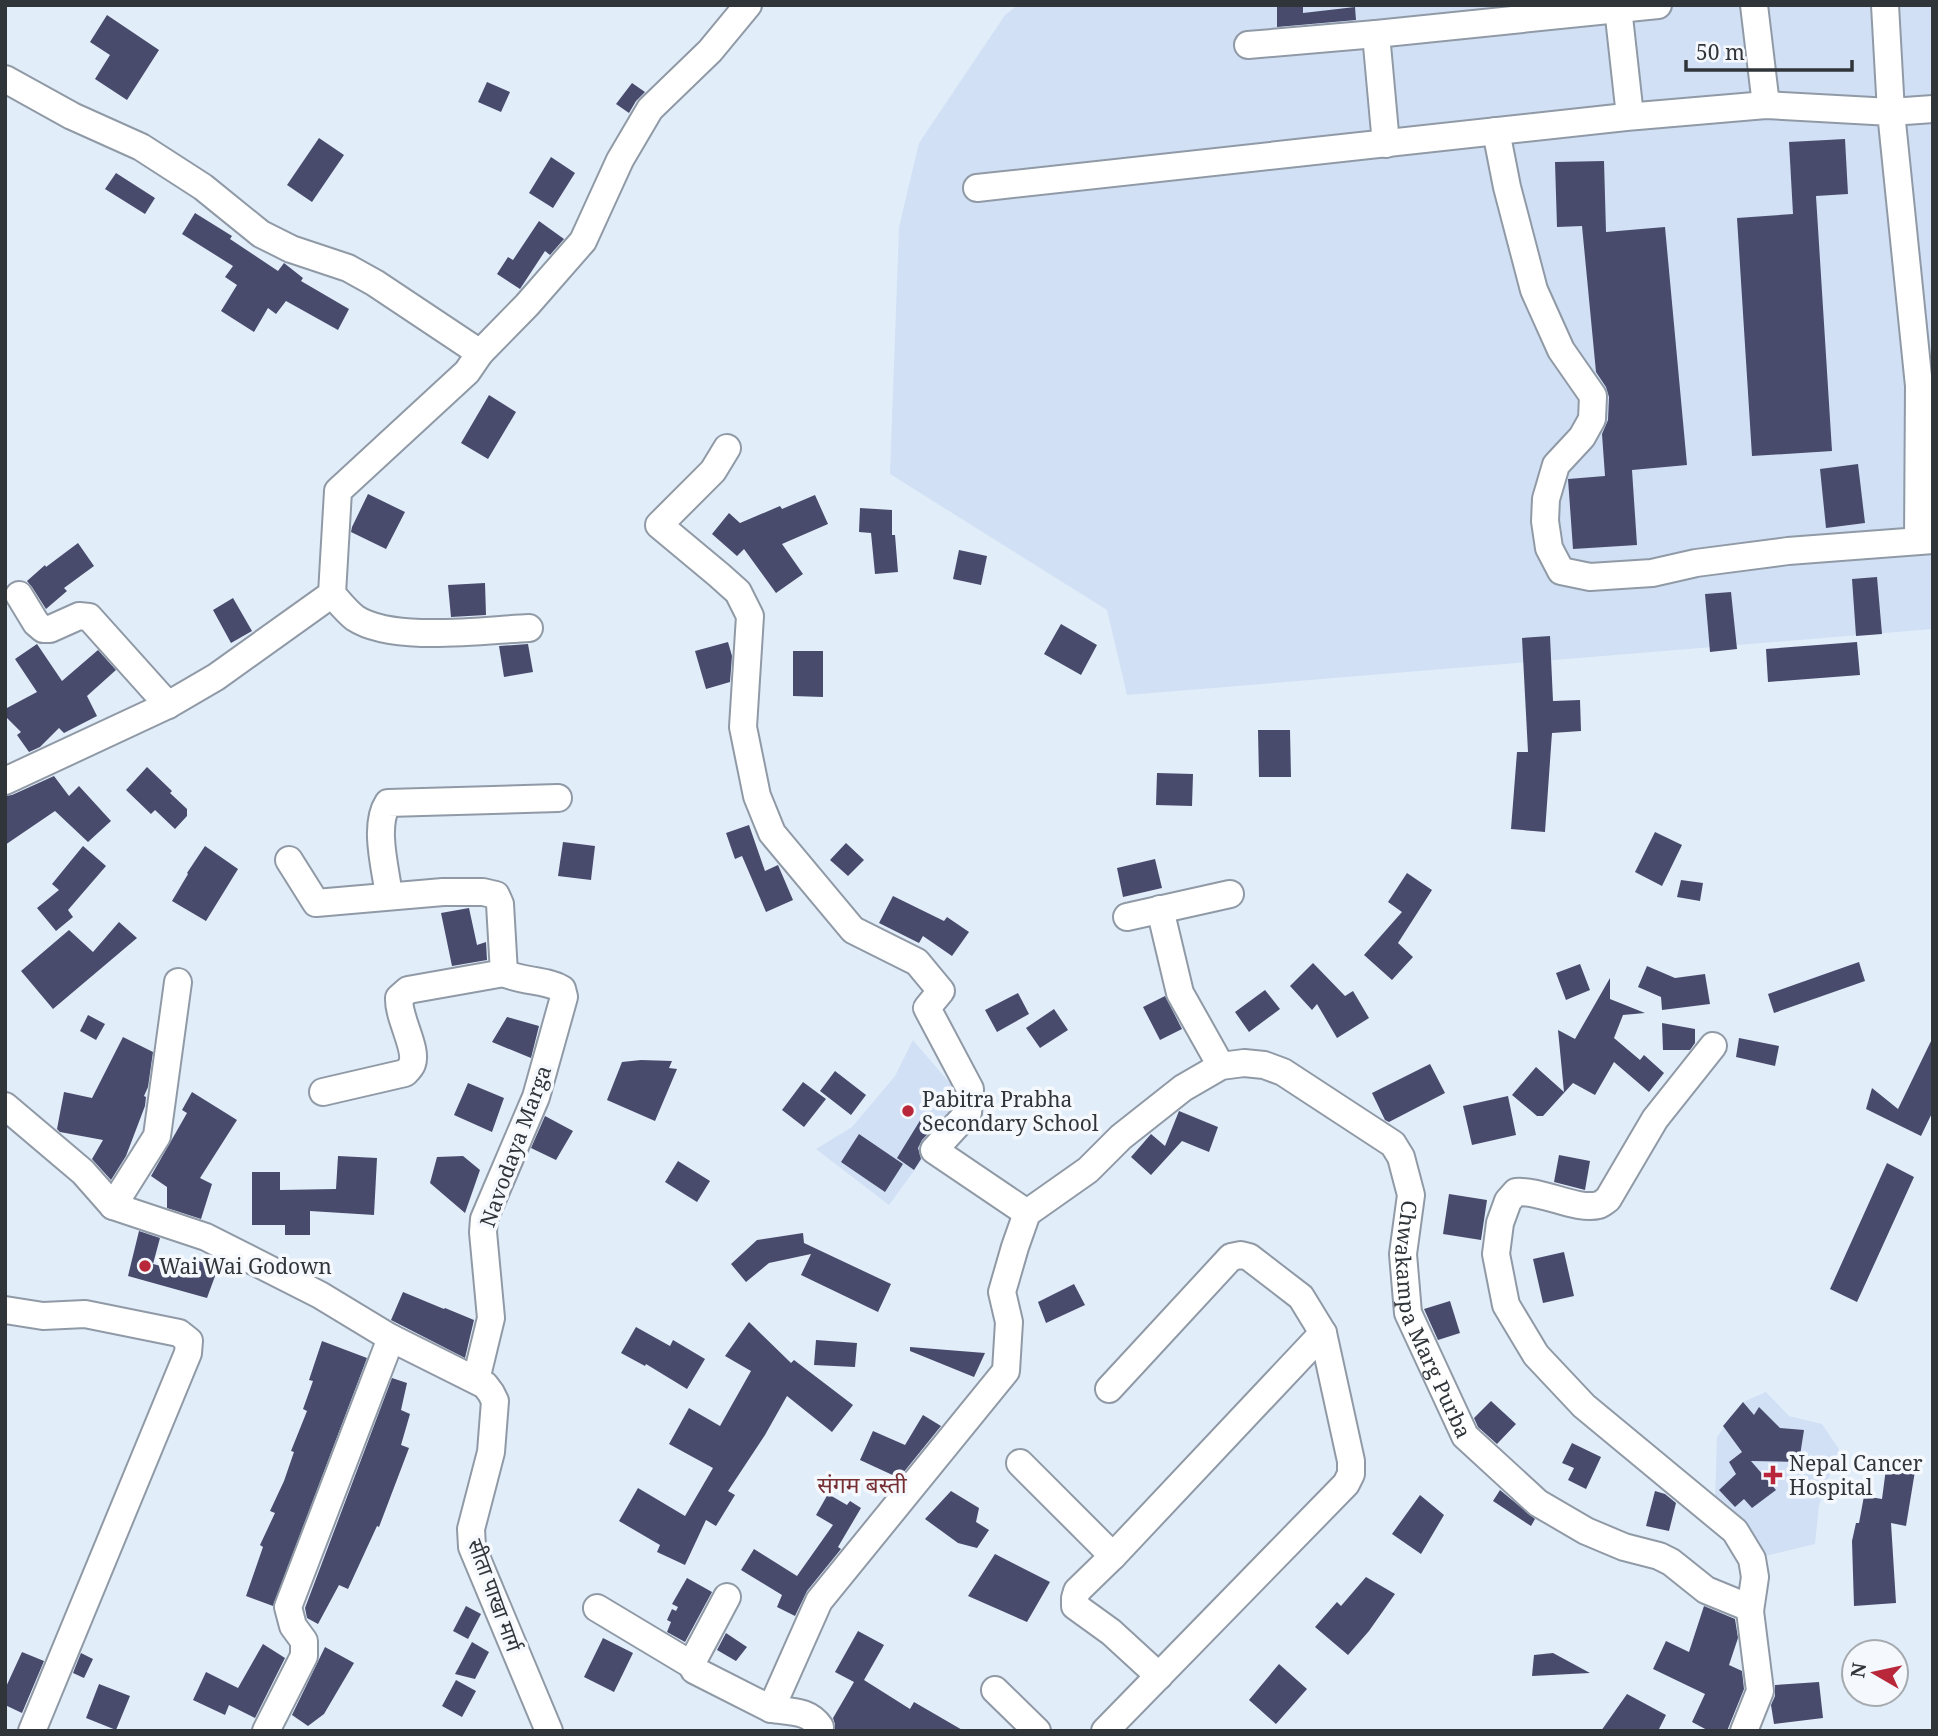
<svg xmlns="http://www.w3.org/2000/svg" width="1938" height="1736" viewBox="0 0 1938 1736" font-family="'Noto Serif','Noto Sans Devanagari',serif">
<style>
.built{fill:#d1e0f4}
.building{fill:#484b6c}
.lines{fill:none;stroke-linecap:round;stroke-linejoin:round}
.minor-casing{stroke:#909aa6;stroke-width:30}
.minor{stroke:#fff;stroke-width:26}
.poi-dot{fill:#b8273a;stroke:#f5f9fe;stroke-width:2.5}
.labels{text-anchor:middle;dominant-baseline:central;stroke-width:7;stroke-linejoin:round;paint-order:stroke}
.poi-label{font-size:21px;fill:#30353a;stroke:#f5f9fe;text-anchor:start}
.street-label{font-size:21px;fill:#30353a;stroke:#f5f9fe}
.neighbourhood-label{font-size:23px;fill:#762f32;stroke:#f5f9fe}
</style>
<rect width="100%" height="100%" fill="#e2edfa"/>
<path class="built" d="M1018,5h915v624l-806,66 -20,-85 -217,-136 9,-247 20,-84 86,-128z
M913,1040l47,55 -25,47 -46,63 -73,-56 36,-22 43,-51z
M1766,1392l23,24 33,8 17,25 -20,56 -4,39 -50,12 -50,-55 2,-64 26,-35z"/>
<path class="building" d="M1277,5h26v8l52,-6 1,13 -79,7z
M107,15l52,35 -32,50 -32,-21 15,-24 -20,-13z
M487,82l23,10 -9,20 -23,-10z
M632,83l13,9 -9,9 -7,12 -13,-9z
M319,138l25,17 -32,47 -25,-17z
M1845,139l3,55 -32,2 16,255 -80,5 -15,-238 56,-4 -4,-72z
M551,157l24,16 -22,35 -24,-15z
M1604,161l2,71 59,-5 22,238 -55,5 5,75 -64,4 -5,-70 37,-3 -3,-42 6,-14 1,-23 -3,-10 -10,-15 -14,-146 -25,1 -2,-65z
M116,173l39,25 -10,16 -40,-25z
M195,213l37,23 -2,3 48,32 6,-8 19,15 -2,3 48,28 -11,21 -52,-29 -10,13 -8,-6 -14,24 -33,-21 16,-26 -12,-8 8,-11 -51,-32z
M539,221l25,18 -14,16 -5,-4 -25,38 -23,-15 11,-17 5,3z
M489,395l27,17 -28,47 -27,-16z
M1858,464l7,59 -39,5 -6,-59z
M368,494l37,18 -19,37 -35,-17 1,-5z
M815,495l13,29 -46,20 21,30 -27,19 -32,-44 -7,7 -25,-22 17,-21 11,10 40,-17 2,3z
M860,508l32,2v25h3l3,37 -23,2 -4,-41 -12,-1z
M78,543l16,23 -30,22 3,3 -21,18 -14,-22 -5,-6 18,-16 1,2z
M959,550l28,6 -6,29 -28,-6z
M1877,577l5,57 -26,2 -4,-57z
M485,583l1,32 -35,2 -3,-32z
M1731,592l6,57 -27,3 -5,-58z
M233,598l19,33 -21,12 -18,-33z
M1061,624l36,21 -16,30 -37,-21z
M1550,636l3,65 27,-1 1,31 -29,2 -7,99 -34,-3 6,-77h11l-6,-114z
M728,642l4,14 -2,26 -24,7 -11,-38z
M1857,642l3,33 -92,7 -2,-33z
M37,644l25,37 36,-31 18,20 -29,26 10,20 -33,17 -5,-5 -19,19 -11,5 -12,-17 4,-3 -16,-16v-7l32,-17 -22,-33z
M528,644l5,28 -29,5 -5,-31z
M793,651h30v46l-30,-1z
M1258,730h32l1,47h-32z
M147,767l25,24 -2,2 17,16v7l-12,13 -20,-19 -4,4 -25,-24z
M1157,773l36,1 -1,32 -36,-1z
M54,776l15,20 10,-10 32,35 -23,21 -33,-31 -50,34v-49l7,-1z
M749,825l16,46 13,-6 15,35 -27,12 -24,-56 -7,3 -9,-26z
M1655,832l27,13 -20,41 -27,-14z
M563,842l32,4 -4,34 -33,-4z
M846,843l18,17 -16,16 -18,-16z
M83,846l23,20 -38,44 5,7 -17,14 -19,-23 22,-18 -7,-6z
M205,846l33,23 -32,52 -34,-20 16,-27 -1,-1z
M1155,859l7,29 -39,9 -6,-29z
M1407,873l25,17 -34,53 15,14 -21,23 -28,-25 38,-43 -14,-10z
M1681,880l22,3 -3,18 -23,-4z
M893,896l51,25 3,-4 22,15 -17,24 -29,-20 -4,7 -40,-20z
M469,908l8,37 9,-3 1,18 -35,6 -11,-53z
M119,922l18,16 -84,71 -32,-38 48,-41 24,22z
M1859,962l6,19 -91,32 -6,-19z
M1313,963l32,33 8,-5 16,27 -32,20 -20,-34 -5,6 -22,-24z
M1580,964l10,26 -24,10 -10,-27z
M1647,966l28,12 30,-4 5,30 -48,6 -1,-13 -23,-10z
M1610,978v21l35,14 -22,2 -9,23 26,22 4,-5 20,18 -15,19 -35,-30 -19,33 -22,-12 -30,33h-6l-25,-21 24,-28 28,25 -6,-62 17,9z
M1265,990l15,19 -31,23 -14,-20z
M1018,993l11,21 -32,18 -12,-22z
M1165,996l17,33 -22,11 -17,-33z
M1054,1009l14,21 -28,18 -14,-20z
M88,1015l17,9 -9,16 -16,-9z
M507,1017l32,9 -8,32 -39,-16z
M1662,1023l33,6v14l-5,7h-27z
M123,1037l30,15 -5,35 -4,9 2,1 -1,9 -19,50 -15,24 -19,-21 11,-19 -43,-8 -3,-3 7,-37 28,6z
M1933,1037v74l-12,25 -55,-27 6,-21 26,21z
M1739,1038l40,8 -4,20 -39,-9z
M641,1060l31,1 -3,7 8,1 -22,52 -48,-21 15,-38z
M1430,1064l15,29 -56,29 -4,-2 -13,-27z
M835,1071l31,24 -15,20 -31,-24z
M803,1082l23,17 -22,28 -22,-17z
M468,1083l36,15 -12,34 -38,-17z
M192,1092l45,28 -37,58 12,6 -11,35 -34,-11v-21l-16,-11 36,-63 -5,-3z
M1508,1096l8,39 -44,10 -9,-39z
M1179,1111l39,16 -9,25 -27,-11 -31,34 -20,-18 20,-23 14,12z
M924,1114l14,9 -16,17 -4,8 3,11 -7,11 -17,-12z
M545,1116l28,15 -17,29 -25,-12z
M859,1134l44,30 -18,28 -44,-30z
M1559,1155l31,6 -5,29 -31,-8z
M338,1156l39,2 -3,57 -64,-4v24h-25v-10h-33v-53h28v18l56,-1z
M463,1156l17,14 -15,43 -35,-30 7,-26z
M678,1161l32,20 -13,21 -32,-20z
M1887,1163l27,14 -57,125 -27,-13z
M1449,1194l38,6 -6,40 -38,-6z
M139,1231l21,7 -7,26 40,10 6,-13 19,7 -11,30 -79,-22z
M803,1233l1,10 87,41 -13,28 -77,-37 10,-21 -42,9 -23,19 -15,-18 26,-24z
M1564,1252l10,44 -31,7 -10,-44z
M1074,1284l11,21 -39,18 -8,-21z
M403,1292l41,17 1,-1 29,12 -9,38 -74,-38z
M1450,1301l10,32 -22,7 -14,-31z
M749,1322l42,41 3,-3 59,45 -21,27 -45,-36 -22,39 -37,56 7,4 -19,31 -10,-6 -21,45 -28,-13 3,-7 -41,-24 19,-33 47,28 28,-48 -44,-24 20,-36 31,18 31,-55 -26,-15z
M636,1327l34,19 3,-6 32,19 -18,30 -41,-25 -1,2 -24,-13z
M816,1340l41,3 -2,24 -41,-2z
M322,1341l45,17 -94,248 -27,-10 17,-49 -3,-2 15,-32 -5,-2 14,-30 10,-29 -3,-1 16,-40 -4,-2 10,-28 -4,-1z
M910,1347l75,6 -11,24 -64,-26z
M392,1378l15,5 -6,27 9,4 -9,31 8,3 -30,79 -2,-1 -29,63 -9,-4 -21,39 -11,-6 -2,-10z
M1491,1401l25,23 -19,20 -19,-17 -4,-9z
M1743,1402l11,13 5,-8 21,21 24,2 -5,32 -48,-1 25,29 -24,18 -8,-9 -9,8 -16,-17 17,-16 -7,-12 13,-10 -19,-26z
M923,1415l18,11 -42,52 -39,-18 13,-29 32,14z
M1572,1443l29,14 -15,32 -18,-9 6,-12 -12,-5z
M1887,1461l29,4 -10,61 -15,-3 5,80 -42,3 -2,-65 4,-18h3l5,-27 18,3z
M1500,1490l35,29 -4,7 -38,-25z
M951,1491l28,17 -3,14 13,8 -12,18 -19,-5 -33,-24z
M1655,1491l10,3 11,9 -7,28 -23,-5z
M828,1494l19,11 3,-4 11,7 -23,39 3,2 -34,42 -12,25 -18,-9 5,-12 -41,-25 13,-21 43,27 36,-51 -17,-10z
M1420,1495l24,20 -23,39 -29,-20z
M995,1554l55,28 -23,40 -59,-26z
M1366,1577l29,17 -26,37 -21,24 -33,-28 22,-25 4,4z
M687,1578l25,14 -27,50 -18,-10 4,-10 -4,-2 5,-11 4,2 2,-4 -6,-3z
M466,1606l15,8 -13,25 -15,-8z
M1704,1606l31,13 3,19 -9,27 13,6 2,18 -17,42h-18l-17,-9 13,-28 -52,-25 13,-28 23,11z
M858,1631l26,14 -20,35 46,29 4,-7 50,29h-129v-7l-2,-6 21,-36 -19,-10z
M726,1633l21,14 -11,14 -19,-11z
M603,1638l30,15 -19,39 -30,-15z
M472,1642l17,10 -14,27 -20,-5z
M263,1644l22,14 -30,60 -26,-13 -4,10 -32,-15 13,-28 32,16z
M325,1647l29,16 -30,51 -16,12 -16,-11z
M22,1652l22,9 -22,52 -17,-8v-16z
M81,1653l12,6 -9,19 -11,-5z
M1553,1653l37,20 -58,3 2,-21z
M1279,1664l28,25 -31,35 -27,-24z
M456,1680l20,11 -14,26 -20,-11z
M1819,1682l4,36 -49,6 -3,-19 4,-9v-11z
M99,1684l31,12 -14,34 -30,-12z
M1627,1694l39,21 -8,16h-57z"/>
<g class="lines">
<defs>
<g id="minor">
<path d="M1754,5l12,100"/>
<path d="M1885,5l6,107 42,-3"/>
<path d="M1618,8l12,108"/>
<path d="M1376,34l10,110"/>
<path d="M1248,45l128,-11 282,-29"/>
<path d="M5,79l67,37 69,31 62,40 58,47 30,15 57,19 27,15 105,70"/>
<path d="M1496,131l11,56 27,103 27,60 32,46 -1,23 -10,18 -26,28 -10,34 -1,22 4,27 12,23 29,6 62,-4 44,-10 92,-12 145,-11"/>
<path d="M977,188l649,-71 140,-12 125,7 28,274 -1,155"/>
<path d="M727,448l-14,23 -54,54 60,50 19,17 12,24 -7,111 14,69 15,37 81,97 64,32 24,29 -14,17 43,81 -2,24 -34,37 93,63"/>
<path d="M332,594c7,8 15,18 23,24 38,25 129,12 174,10"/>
<path d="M19,595l17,28 7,6h7l29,-13 10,1 79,88"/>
<path d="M5,781l163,-76 48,-28 116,-83 6,-103 129,-119 13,-19 47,-48 56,-64 37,-81 30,-51 60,-58 38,-46"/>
<path d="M289,860l27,43 127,-11h40l13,3 4,9 4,69c18,9 40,6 58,16l2,8 -28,100 -52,122 -1,13 8,86 -15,62"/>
<path d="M389,896c-3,-26 -16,-70 -1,-93l170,-5"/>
<path d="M1160,909l20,84 41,73"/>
<path d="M1127,917l103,-23"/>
<path d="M1713,1046l-58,73 -47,80c-1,1 -8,6 -9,6 -23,6 -57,-15 -83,-13l-8,9 -8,22 -4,31 10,51 30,50 48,51 151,125 17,28 3,18 -5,34"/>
<path d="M323,1092l82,-19c3,-3 6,-6 7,-9 6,-15 -14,-46 -13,-66l9,-8 96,-17"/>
<path d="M5,1106l78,66 30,34 93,31 114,58 71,43 94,47 6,8 4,8 -4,51 -20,77 1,18 77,184"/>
<path d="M113,1206l44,-70 21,-154"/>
<path d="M5,1310l38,6 42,-2 94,19 10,8 -1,12 -156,378"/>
<path d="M1020,1463l93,93"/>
<path d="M727,1597l-33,62 -2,6 2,5 77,39"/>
<path d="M597,1608l95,57"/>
<path d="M1159,1676l-48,-44 -36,-26v-8l2,-7 36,-35 210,-223"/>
<path d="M995,1690l42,41"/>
<path d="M266,1731l38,-75v-15l-11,-15 -5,-19 103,-269"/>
<path id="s1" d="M819,1731l1,-4c-11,-17 -29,-15 -49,-18l48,-108 187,-230 3,-49 -7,-30 13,-45 12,-34 61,-43 33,-33 62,-49 38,-22 23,-3 20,2 19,7 110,72 8,13 10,38 -8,59 5,59 57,123 73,67 48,28 38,16 35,9 12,6 35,28 39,16 5,5 10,80 -16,40"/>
<path d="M1105,1731l241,-247 5,-10v-13l-28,-128 -22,-36 -52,-40 -8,-2 -10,2 -122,132"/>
</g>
</defs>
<use href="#minor" class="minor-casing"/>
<use href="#minor" class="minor"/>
</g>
<g class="poi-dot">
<circle cx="908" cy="1111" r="7"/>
<circle cx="145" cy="1266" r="7"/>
<path d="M1769.5 1464.5h7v7h7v7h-7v7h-7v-7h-7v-7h7z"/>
</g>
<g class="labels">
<g class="poi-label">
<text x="922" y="1099">Pabitra Prabha<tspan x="922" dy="24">Secondary School</tspan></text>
<text x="159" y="1266">Wai Wai Godown</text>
<text x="1789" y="1463">Nepal Cancer<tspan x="1789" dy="24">Hospital</tspan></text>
</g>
<g class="street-label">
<text transform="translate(515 1146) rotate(-70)">Navodaya Marga</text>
<text stroke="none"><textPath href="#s1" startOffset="1260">Chwakampa Marg Purba</textPath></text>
<text transform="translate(495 1595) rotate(70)">सीता पाखा मार्ग</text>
</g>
<g class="neighbourhood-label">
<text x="862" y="1484">संगम बस्ती</text>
</g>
</g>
<rect width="1938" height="1736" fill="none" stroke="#30353a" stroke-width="14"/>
<g transform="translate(1875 1673) rotate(279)"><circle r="33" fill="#f5f9fe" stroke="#a6abb0" stroke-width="2"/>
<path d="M0-5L12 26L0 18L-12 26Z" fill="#b8273a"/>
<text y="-10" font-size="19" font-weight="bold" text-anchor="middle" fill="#30353a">N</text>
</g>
<path d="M1686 60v10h166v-10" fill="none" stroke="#30353a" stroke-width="3.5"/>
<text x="1696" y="60" font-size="21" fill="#30353a" stroke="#f5f9fe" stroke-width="5" paint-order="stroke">50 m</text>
</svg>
